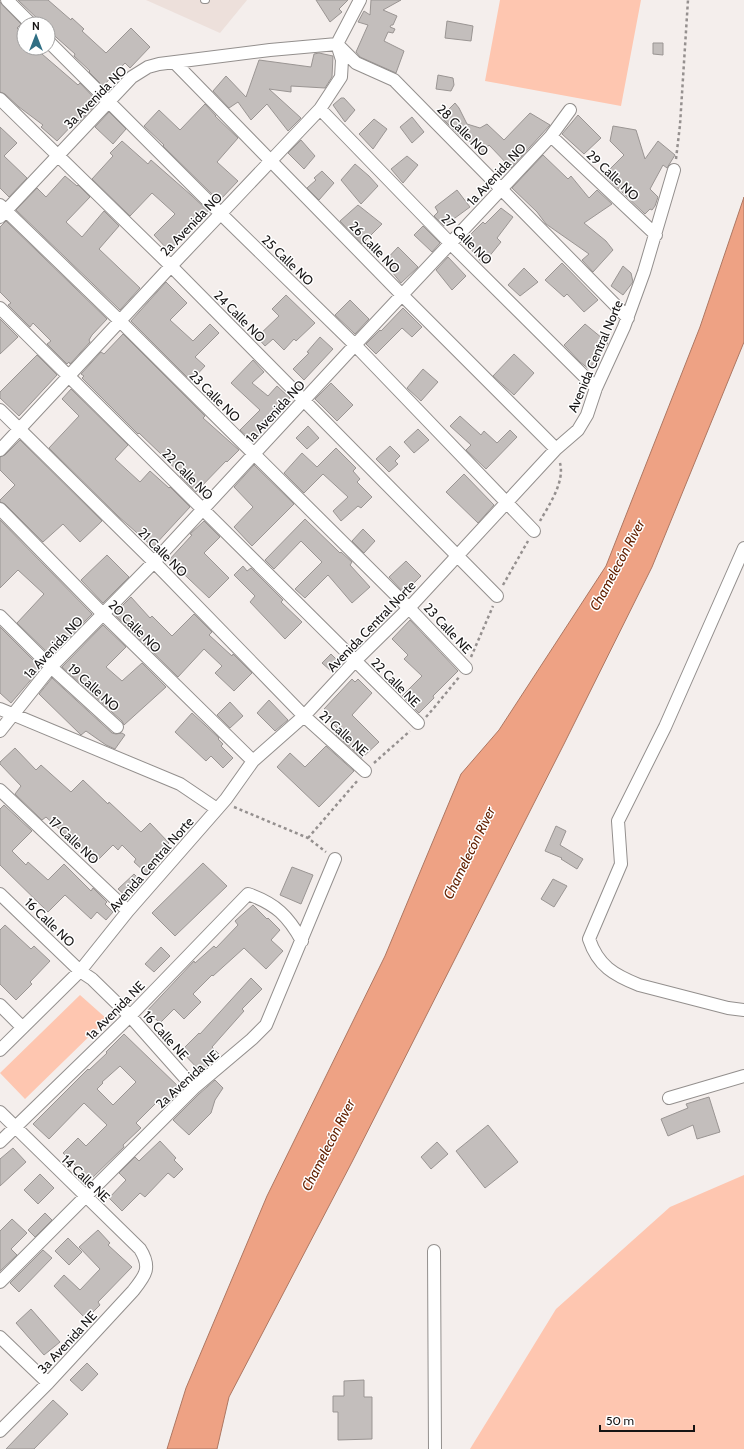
<svg xmlns="http://www.w3.org/2000/svg" width="744" height="1449" viewBox="0 0 744 1449" font-family="Cabin,sans-serif">
<style>
.built{fill:#ede0db}
.green{fill:#fec6b0}
.water{fill:#eea284;stroke:#ad7762}
.building{fill:#c3bebc;stroke:#9a9593;fill-rule:evenodd}
.lines{fill:none;stroke-linecap:round;stroke-linejoin:round}
.lane-casing{stroke:#938f8d;stroke-width:8}
.street-casing{stroke:#938f8d;stroke-width:14}
.path{stroke:#95908f;stroke-width:2.5;stroke-dasharray:3 3;stroke-linecap:butt}
.lane{stroke:#fff;stroke-width:6}
.street{stroke:#fff;stroke-width:12}
.labels{text-anchor:middle;dominant-baseline:central;stroke-width:3;stroke-linejoin:round;paint-order:stroke}
.street-label{font-size:13px;fill:#161414;stroke:#fff}
.water-label{font-size:14px;font-style:italic;fill:#622000;stroke:#fff}
</style>
<rect width="100%" height="100%" fill="#f4eeec"/>
<path class="built" d="M146,0h101l-27,33z"/>
<path class="green" d="M500,0h141l-20,106 -136,-25z
M80,995l27,24 -82,80 -25,-26z
M744,1175v274h-274l86,-140 114,-102z"/>
<path class="water" d="M744,197v145l-92,225 -88,177 -212,418 -123,235 -12,52h-50l19,-61 81,-192 118,-240 76,-182 38,-44 107,-164 94,-239z"/>
<path class="building" d="M18,0h30l23,20 1,-2 12,11 -2,2 24,22 25,-25 19,19 -20,21 -5,-5 -22,23 -14,-14 1,-1 -16,-15 1,-2 -27,-24v-6h-5z
M316,0h32l-9,9 3,3 -12,10z
M371,0h30l-18,10 14,6 -4,9h-2l-1,2 5,2 -2,4 -5,-1 -4,9 20,10 -8,22 -36,-16 -4,-5 12,-27 -10,-3 6,-11 6,4z
M0,2l21,22 -4,4 7,7v13h11l43,37 2,-2 17,18 1,1 -14,15 -6,6 -2,-2 -19,20 -16,-14 2,-2 -24,-18 -14,-13 -5,-2z
M447,21l26,5 -2,15 -26,-3z
M653,43h10v12l-10,-1z
M319,53l14,3 -1,21 -7,11 -34,-2v6l-22,-3 32,29 -13,13 -21,-27 -16,16 -13,-18 -9,6 -16,-17 13,-15 20,21 13,-37 52,7 3,-13z
M438,75l15,3 1,7 -3,6 -15,-2z
M341,98h3l11,12 -10,12 -12,-17z
M455,103l4,5 8,16 13,4 7,-4 17,16 26,-27 20,12 -39,43 -22,-23 -7,8 -20,-19 -2,2 -19,-19z
M205,104l11,12h-1l23,22 -21,24 21,19 -18,19 -1,-1 -1,1 -55,-54 1,-1 -20,-19 15,-16 21,20z
M109,112l17,17 -13,15 -18,-17z
M578,115l23,23 -17,16 -22,-20z
M412,117l12,15 -12,11 -12,-16z
M374,119l13,10 -14,20 -14,-15z
M613,126l23,4 9,29 13,-18 17,14 -8,13 -4,-3 -13,24 8,8 -3,9 -3,4 -2,-1 -5,5 -41,-39 20,-20 -14,-14z
M0,127l17,16 -13,13 23,22 -18,19 -9,-9z
M301,140l14,16 -11,13 -16,-16z
M122,141l26,23 3,-4 40,35 17,16 -39,40 -15,-16 21,-21 -2,-2 -21,-19 -22,23 -38,-37 21,-23 -3,-3z
M543,155l25,24 3,-3 18,22 8,-8 15,14 -28,19 22,18 7,9 -20,22 -11,-12 7,-6 -43,-30 -9,-12 -25,-24z
M407,156l11,9 -15,18 -12,-14z
M355,164l14,12 9,10 -17,18 -20,-24z
M322,171l12,12 -15,17 -12,-12 9,-8 -2,-2z
M65,176l12,10 1,-1 12,12 -24,25 16,15 22,-26 15,15 -20,23 41,39 -20,22 -104,-100 21,-22 9,9z
M457,190l13,17 -26,19 -10,-10 4,-4 -3,-5z
M358,205l24,19 -20,20 -22,-23z
M501,208l12,9 -16,21 4,4 -18,22 -19,-23 19,-19 2,2z
M6,221l101,98 -15,16 -3,5 1,2 -20,22 -1,-2 -2,2 -20,-20 4,-3 -18,-18 -3,4 -22,-22 3,-2 -11,-11v-65z
M423,226l17,17 -8,9 -18,-17z
M398,247l20,20 -17,16 -17,-21z
M448,257l18,19 -14,14 -16,-20z
M562,263l36,37 -14,12 -17,-18 -3,3 -19,-17z
M623,266l8,7 2,9 -10,13 -12,-9z
M524,268l14,14 -18,14 -12,-11z
M166,282l21,21 -17,17 23,21 17,-17 9,9 -24,24 10,9 -14,15 -60,-60z
M286,295l29,28 -19,18 -2,-2 -10,11 -11,-11 -8,7 -8,-9 22,-21 -7,-7z
M350,300l19,19 -14,15 -20,-19z
M403,308l19,19 -10,10 -10,-9 -26,26 -10,-10 14,-14 1,1z
M0,319l18,18 -18,17z
M585,324l23,19 -19,26 -9,-7 -16,-17z
M123,334l82,82 -2,2 36,32 -12,12 -1,-1 -30,31 -16,-16 2,-2 -21,-18 1,-1 -23,-22 -1,1 -56,-56 2,-2 -3,-2 20,-22 3,2z
M320,337l13,12 -29,31 -11,-11 16,-16 -2,-1z
M514,354l20,19 -20,22 -21,-19z
M37,355l20,20 -38,41 -19,-18v-6z
M253,360l11,12 -12,11 16,13 9,-10 13,12 -37,42 -2,-2 -1,1 -10,-9 20,-20 -29,-27z
M423,369l15,13 -17,19 -14,-13z
M331,383l22,22 -16,16 -22,-22z
M71,389l57,56 -13,14 25,23 10,-11 19,17 1,-1 20,20 -37,40 -34,-30 -70,-69 30,-32 -17,-17z
M460,416l21,19 3,-4 13,12 13,-13 7,7 -31,32 -20,-19 5,-5 -21,-19z
M308,426l11,12 -12,11 -11,-11z
M418,429l11,11 -15,13 -10,-11z
M20,440l82,81 -22,21 -17,-18 -20,18 -38,-38 -5,-2v-2l15,-15 -15,-15v-13l5,-2z
M390,446l10,10 -5,5 3,3 -9,8 -13,-13z
M336,448l20,20 -3,3 7,8 -3,3 15,15 -11,11 -3,-2 -17,15 -8,-10 15,-14 -25,-23 -19,19 -20,-20 18,-20 15,14z
M254,465l40,39 -42,42 -18,-19 19,-20 -19,-20z
M464,474l30,31 -16,18 -32,-31z
M305,519l35,34 1,-1 11,10 -2,3 20,22 -18,16 -24,-28 -23,23 -10,-9 27,-27 -21,-21 -27,28 -9,-9z
M0,520l92,94 -41,42 -34,-33 27,-29 -26,-24 -18,18z
M204,521l16,16 -16,16 25,25 -20,20 -40,-38 23,-25 -2,-1z
M363,529l12,12 -11,12 -12,-12z
M107,555l22,22 -26,26 -22,-23z
M406,561l15,15 -17,17 -15,-16z
M243,566l4,5 4,-3 32,32 -2,2 21,20 -17,17 -35,-37 5,-6 -21,-21z
M131,597l19,21 2,-2 20,20 22,-22 18,18 -3,3 23,21 1,-2 19,19 -18,18 -19,-18 7,-7 -18,-17 -26,28 -64,-63z
M410,620l48,51 -25,25 1,2 -15,15 -17,-17 20,-20 -18,-17 4,-4 -16,-16z
M103,625l23,22 -20,20 16,14 20,-18 24,24 -42,38 -2,-4 -60,-54z
M0,627l41,41 -30,35 -11,-10z
M331,654l8,8 -8,9 -9,-8z
M52,678l60,55 4,1 6,-1 3,2 -10,14 -9,-4 -20,-14 -5,4 -42,-41z
M352,679l3,3 3,-3 14,14 -20,22 27,27 -17,16 -26,-23 4,-4 -15,-15 3,-3 -4,-4z
M269,700l19,20 -13,11 -18,-18z
M230,702l13,14 -13,12 -13,-13z
M192,713l27,25 -1,1 5,5 -2,2 12,12 -10,10 -12,-12 -5,5 -31,-29z
M326,746l28,25 -35,36 -42,-40 13,-14 15,14z
M15,748l21,22 5,-5 30,27 12,-12 25,24 1,-2 32,30 9,-9 19,20 -12,12 4,3 -15,15 -12,-11 2,-3 -14,-14 -4,5 -5,-5 -17,17 -27,-26 -1,1 -22,-20 -4,3 -27,-26 6,-8 -21,-22v-2z
M4,805l28,26 -20,20 14,14 2,-3 20,18 16,-16 27,27 2,-3 14,14 -2,2 8,8 -7,8 -9,-8 -6,7 -26,-24 -17,17 -48,-47v-56z
M556,826l10,5 -6,14 23,14 -6,10 -16,-10 1,-1 -17,-7z
M203,863l24,23 -52,50 -23,-23z
M292,867l21,8 -12,29 -21,-9z
M134,874l8,8 -15,15 -9,-8z
M553,879l14,7 -13,21 -13,-8z
M253,905l14,14 1,-1 12,12 -9,10 12,11 -17,18 -22,-21 -31,28 -1,-1 -19,19 8,8 -17,17 -10,-10 -14,14 -13,-12 47,-50 1,2 19,-17 2,2 22,-23 -3,-4z
M5,925l26,24 3,-3 16,15 -20,21 2,2 -16,16 -16,-16v-54z
M161,947l9,9 -16,16 -9,-8z
M251,978l11,11 -20,20 2,2 -32,36 7,7 -18,18 -20,-21 18,-18 1,1z
M124,1034l58,56 -19,18 -6,-6 -21,21 5,5 -18,17 1,2 -34,33 -27,-27 15,-15 8,8 21,-21 -23,-22 -35,36 -16,-15 55,-55 1,1 18,-17 -1,-1zM120,1066l16,16 -23,23 -16,-16 6,-6 -1,-1z
M215,1080l8,8 -8,12 -4,13 -22,22 -16,-15 26,-26z
M709,1097l11,35 -23,7 -4,-14 -25,11 -7,-17 27,-11 -2,-4z
M488,1125l30,37 -33,26 -29,-37z
M160,1141l16,17 -2,2 9,9 -9,9 -6,-5 -23,24 -5,-4 -18,18 -13,-13 17,-18 -7,-7 16,-16 4,4z
M437,1142l11,12 -17,15 -10,-12z
M13,1148l13,14 -26,24v-27z
M40,1174l14,14 -16,16 -14,-14z
M45,1213l7,7 -17,17 -7,-7z
M12,1219l15,14 -16,16 6,6 -17,16v-40z
M98,1230l12,13 -2,2 24,22 -34,35 2,3 -14,14 -32,-33 10,-11 16,15 20,-21 -21,-22z
M68,1238l14,14 -13,13 -14,-14z
M43,1250l9,8 -33,34 -9,-9z
M31,1309l29,33 -16,13 -28,-32z
M87,1363l11,11 -16,17 -12,-11z
M364,1380v17h8v42l-34,1v-28h-5v-16h11v-15z
M53,1400l15,14 -34,35h-28z"/>
<g class="lines">
<defs>
<path id="lane" d="M204,0h2"/>
<path id="street" d="M7,0l24,24
M48,41l173,173 134,131 179,186
M339,46l17,17 38,17 234,238
M175,63l227,232 154,154
M0,99l171,167 326,330
M320,109l130,134 146,145
M551,136l105,99
M0,205l120,116 289,287 57,60
M0,217l132,-140 16,-10 11,-3 111,-14 67,-6
M0,308l418,415
M0,410l154,152 150,154 61,55
M0,450l171,-184 149,-157 21,-32 1,-17 -5,-16 23,-44
M0,509l103,105 150,147
M744,548l-79,179 -47,94 3,43 -32,75c9,27 25,36 50,46l89,23 16,2
M0,616l51,51 66,60
M0,709l180,75 37,25
M0,731l51,-64 103,-105 201,-217 196,-209 19,-26
M0,790l128,121
M0,894l80,77 12,8 38,37 64,72
M0,1005l22,22
M0,1050l80,-79 48,-60 98,-112 27,-38 51,-45 51,-55 54,-53 147,-159 22,-19 9,-15 9,-27 28,-61 20,-55 30,-102
M669,1098l75,-22
M0,1112l140,137c12,19 5,27 -7,42l-85,92 -48,48
M0,1142l130,-126 118,-122c28,10 40,22 54,47
M434,1251l1,198
M0,1282l194,-194 58,-49 14,-14 69,-166
M0,1337l48,46"/>
</defs>
<use href="#lane" class="lane-casing"/>
<use href="#street" class="street-casing"/>
<path class="path" d="M676,159l4,-34 8,-125
M540,521c9,-16 25,-39 20,-58
M503,585l25,-44
M471,657l22,-51
M426,717l7,-8 27,-33
M374,763l36,-32
M234,807l74,31 18,14
M308,838l50,-58"/>
<use href="#lane" class="lane"/>
<use href="#street" class="street"/>
</g>
<g class="labels">
<g class="street-label">
<text transform="translate(95 97) rotate(-45)">3a Avenida NO</text>
<text transform="translate(463 130) rotate(45)">28 Calle NO</text>
<text transform="translate(496 174) rotate(-47)">1a Avenida NO</text>
<text transform="translate(613 175) rotate(43)">29 Calle NO</text>
<text transform="translate(191 224) rotate(-46)">2a Avenida NO</text>
<text transform="translate(467 239) rotate(45)">27 Calle NO</text>
<text transform="translate(375 247) rotate(46)">26 Calle NO</text>
<text transform="translate(288 260) rotate(44)">25 Calle NO</text>
<text transform="translate(240 316) rotate(45)">24 Calle NO</text>
<text transform="translate(595 356) rotate(-67)">Avenida Central Norte</text>
<text transform="translate(215 396) rotate(45)">23 Calle NO</text>
<text transform="translate(275 411) rotate(-47)">1a Avenida NO</text>
<text transform="translate(188 474) rotate(45)">22 Calle NO</text>
<text transform="translate(163 552) rotate(45)">21 Calle NO</text>
<text transform="translate(135 626) rotate(45)">20 Calle NO</text>
<text transform="translate(371 626) rotate(-46)">Avenida Central Norte</text>
<text transform="translate(448 628) rotate(47)">23 Calle NE</text>
<text transform="translate(53 647) rotate(-47)">1a Avenida NO</text>
<text transform="translate(396 682) rotate(45)">22 Calle NE</text>
<text transform="translate(94 687) rotate(42)">19 Calle NO</text>
<text transform="translate(344 733) rotate(42)">21 Calle NE</text>
<text transform="translate(74 840) rotate(43)">17 Calle NO</text>
<text transform="translate(151 864) rotate(-49)">Avenida Central Norte</text>
<text transform="translate(50 922) rotate(44)">16 Calle NO</text>
<text transform="translate(115 1010) rotate(-45)">1a Avenida NE</text>
<text transform="translate(166 1035) rotate(48)">16 Calle NE</text>
<text transform="translate(187 1079) rotate(-42)">2a Avenida NE</text>
<text transform="translate(86 1178) rotate(44)">14 Calle NE</text>
<text transform="translate(67 1342) rotate(-47)">3a Avenida NE</text>
</g>
<g class="water-label">
<text transform="translate(617 565) rotate(-62)">Chamelecón River</text>
<text transform="translate(469 853) rotate(-64)">Chamelecón River</text>
<text transform="translate(328 1145) rotate(-63)">Chamelecón River</text>
</g>
</g>
<g transform="translate(36 36)"><circle r="19" fill="#ffffff" stroke="#a2a1a1"/>
<path d="M0-3L7 15L0 10L-7 15Z" fill="#306f84"/>
<text y="-6" font-size="11" font-weight="bold" text-anchor="middle" fill="#161414">N</text>
</g>
<path d="M600 1425v6h94v-6" fill="none" stroke="#161414" stroke-width="2"/>
<text x="606" y="1425" font-size="12" fill="#161414" stroke="#ffffff" stroke-width="3" paint-order="stroke">50 m</text>
</svg>
